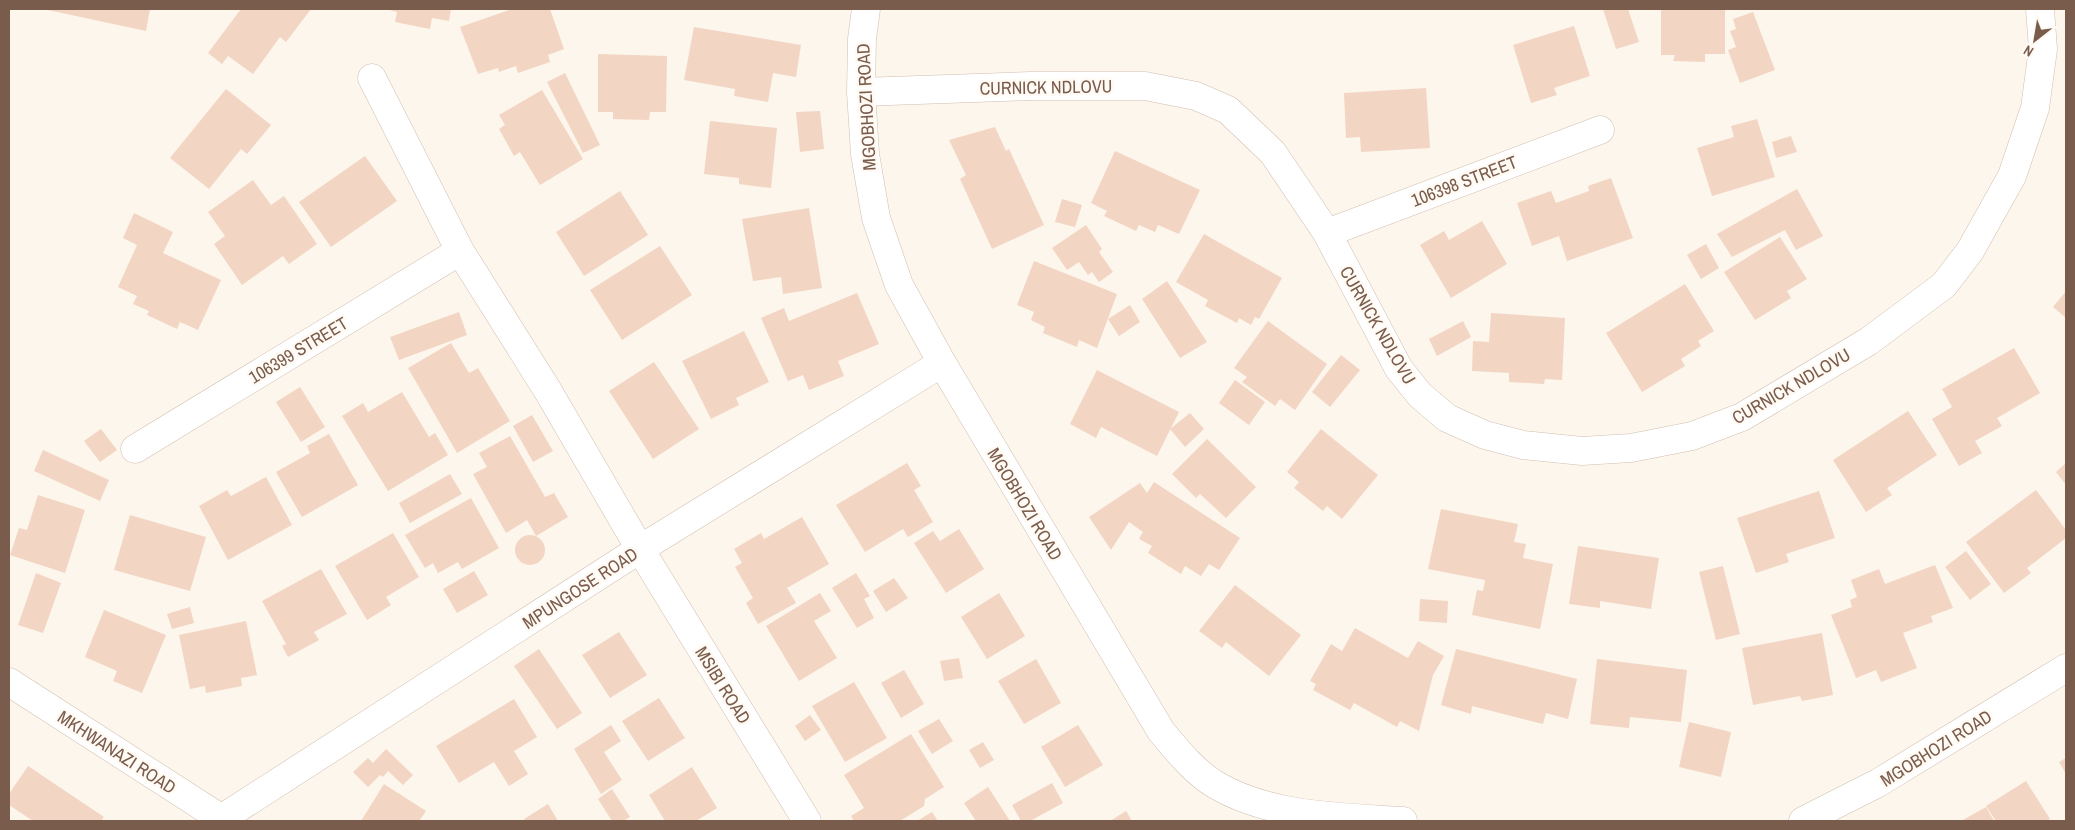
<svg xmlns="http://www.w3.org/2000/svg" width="2075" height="830" viewBox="0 0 2075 830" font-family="'Archivo Narrow',sans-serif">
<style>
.building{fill:#f3d5c3}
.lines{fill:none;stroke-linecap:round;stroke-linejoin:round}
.street-casing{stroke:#d1beb0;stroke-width:29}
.street{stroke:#fff;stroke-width:28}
.labels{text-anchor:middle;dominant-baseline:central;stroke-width:5;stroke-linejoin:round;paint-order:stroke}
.street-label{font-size:18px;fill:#7a5c4d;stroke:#fffaf3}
</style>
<rect width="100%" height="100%" fill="#fdf6ec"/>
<path class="building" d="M43,9h107l-4,22z
M241,9h70l-25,33 -6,-5 -27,37 -25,-18 -6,8 -14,-11z
M386,9h65l-2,12 -17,-3 -2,11 -35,-7 2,-10z
M512,9h38l14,40 -16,6 2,7 -32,11 -2,-7 -17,6 -1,-4 -20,6 -18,-47z
M1603,9h25l11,33 -23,7z
M1661,9h64v45h-20v8l-32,-1 2,-6h-14z
M1753,12l22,58 -35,13 -12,-33 8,-3 -6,-16 6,-2 -3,-10z
M1574,26l16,50 -36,12 3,7 -26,8 -18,-58z
M694,27l107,18 -5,32 -23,-4 -5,29 -34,-6 1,-7 -51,-9z
M598,54l69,2 -1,56h-16l-1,8 -36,-1v-7h-15z
M565,73l35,72 -17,8 -36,-71z
M1426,88l4,60 -69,4 -1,-15 -14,1 -2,-45z
M226,89l45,36 -24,29 -6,-5 -32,40 -39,-31z
M542,90l41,69 -43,26 -20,-33 -6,4 -15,-27 6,-4 -6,-10z
M820,111l4,38 -24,3 -4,-40z
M1757,119l18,58 -63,19 -15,-48 37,-11 -3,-11z
M710,121l67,7 -6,60 -32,-4v-6l-35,-4z
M995,127l11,24 3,-2 35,76 -52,24 -32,-70 6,-4 -17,-35z
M1791,136l6,16 -21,6 -4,-16z
M1115,151l85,39 -21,44 -21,-9 -3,7 -16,-7 -3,6 -32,-15 3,-5 -16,-8z
M365,156l32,45 -66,46 -32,-45z
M1611,178l22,60 -66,23 -8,-25 -27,10 -15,-43 34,-12 5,12 33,-12 -1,-5z
M253,180l18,25 13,-9 33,48 -28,20 -6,-8 -41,29 -28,-41 11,-8 -17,-24z
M1797,189l26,47 -27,14 -11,-20 -53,27 -15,-23z
M620,191l28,44 -64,41 -28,-44z
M1062,199l20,6 -7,22 -20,-5z
M809,208l13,80 -39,6 -2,-17 -28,4 -11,-62z
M134,213l39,19 -10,21 58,27 -23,50 -18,-8 -3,7 -30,-14 2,-4 -16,-7 4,-8 -19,-9 19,-42 -14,-7z
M1482,221l25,43 -56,34 -31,-53 24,-14 5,9z
M1086,225l16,24 -3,3 14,20 -14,10 -7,-10 -4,3 -9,-13 -12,8 -15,-22z
M1204,234l78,44 -23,41 -4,-2 -4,8 -12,-7 -2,5 -32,-17 3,-6 -32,-18z
M1780,237l27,42 -20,12 4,7 -36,22 -31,-48z
M1706,244l13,24 -18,11 -14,-24z
M660,246l32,49 -70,45 -32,-50z
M1034,261l83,33 -20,54 -18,-8 -2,7 -34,-14 2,-6 -14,-7 3,-8 -17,-7z
M1167,281l40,61 -27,16 -38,-59z
M1685,284l29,47 -16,10 3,5 -20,13 4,7 -43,26 -36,-59z
M2066,291v27l-13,-11z
M857,293l22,51 -41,17 6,15 -35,14 -6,-15 -15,6 -27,-63 23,-10 5,13z
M1130,305l10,17 -21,14 -11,-17z
M459,312l8,23 -68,25 -9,-23z
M1491,313l74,5 -3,62 -17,-1 -1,5 -35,-2v-9l-37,-2 1,-30 16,1z
M1268,321l59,43 -32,46 -15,-11 -5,7 -33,-24 5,-5 -13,-9z
M1463,321l8,16 -34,19 -8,-17z
M744,331l25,51 -33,16 3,7 -28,14 -29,-58z
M451,343l18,30 9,-5 32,53 -53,32 -49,-85z
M2014,348l26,45 -43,25 5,8 -27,15 7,12 -23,13 -27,-47 20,-12 -10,-18z
M1341,355l19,15 -30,37 -18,-15z
M654,362l45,67 -46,30 -44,-68z
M1097,370l82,42 -22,44 -56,-29 -5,11 -26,-14z
M1235,380l30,22 -16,23 -30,-22z
M300,387l25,40 -24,15 -25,-40z
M402,392l27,45 6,-4 13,22 -60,36 -46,-75 21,-13 5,9z
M1908,411l29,44 -50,33 5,7 -26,17 -33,-52z
M1190,413l14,16 -19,18 -15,-18z
M532,415l21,36 -20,11 -20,-36z
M101,429l16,21 -17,12 -16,-21z
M1321,429l57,46 -36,44 -15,-13 -4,5 -29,-23 5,-6 -12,-10z
M329,434l29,51 -56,32 -26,-45 34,-19 -3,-7z
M510,436l35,61 9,-4 14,24 -32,19 -9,-16 -21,13 -33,-59 14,-7 -8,-14z
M1207,439l49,48 -30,31 -26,-24 -4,4 -24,-24z
M43,450l66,30 -9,21 -66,-30z
M907,463l14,23 -7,4 19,32 -25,15 -5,-8 -38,23 -29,-47z
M2066,463v22l-10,-13z
M450,474l12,20 -52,29 -11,-20z
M266,477l26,48 -64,35 -29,-54 28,-16 4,6z
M1154,482l86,56 -21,32 -10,-6 -8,12 -16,-10 -4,8 -33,-21 4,-7 -13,-7 4,-7 -14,-10 -18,28 -22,-33 51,-34 7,10z
M2036,490l30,40v8l-39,30 4,5 -27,20 -38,-51z
M1819,491l16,47 -49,16 3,8 -33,11 -19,-55z
M38,495l47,15 -20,63 -55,-18 9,-27 8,2z
M471,498l28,50 -37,21 -4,-7 -20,11 -5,-10 -8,5 -20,-33z
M1441,509l77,15 -4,18 12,2 -3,14 30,6 -13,65 -68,-14 5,-25 6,1 2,-11 -57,-11z
M130,515l76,22 -16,54 -76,-21z
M802,517l27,47 -42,24 9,15 -38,21 -12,-21 7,-5 -18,-31 7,-4 -8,-14 27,-16 3,6z
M959,529l25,40 -38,24 -32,-50 19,-12 7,10z
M393,533l26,44 -33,20 5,8 -24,15 -32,-54z
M515 550a15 15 0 1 1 30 0a15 15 0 1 1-30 0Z
M1578,546l81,12 -8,51 -51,-8v7l-31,-4z
M1966,551l25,33 -21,16 -25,-33z
M1935,565l18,43 -22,8 2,6 -30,11 14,35 -36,14 -5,-12 -20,8 -25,-63 21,-8 -2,-7 7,-3 -6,-17 28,-11 6,15z
M1723,566l17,68 -24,6 -17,-68z
M321,569l26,45 -33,18 5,8 -31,17 -6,-11 4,-2 -24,-43z
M474,571l14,24 -31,18 -14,-24z
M36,573l25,10 -18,50 -25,-8z
M856,573l14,23 -6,3 10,19 -17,10 -25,-40z
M894,578l14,20 -22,14 -13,-21z
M1235,585l66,50 -32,41 -43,-34 -4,6 -23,-17z
M820,593l11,18 -17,10 23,37 -38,23 -33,-55z
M999,593l26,43 -38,23 -26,-42z
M1420,599l28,2 -1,22 -28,-2z
M190,607l4,16 -22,6 -5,-15z
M104,610l62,25 -24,58 -29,-12 4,-10 -32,-14z
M246,621l11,54 -16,3 1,8 -36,7 -1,-7 -15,3 -11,-54z
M1355,628l53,30 10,-17 26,15 -11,19 -14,56 -19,-10 -3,6 -43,-24 -4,7 -37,-20 3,-6 -6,-3 21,-37 11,7z
M619,632l28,43 -37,23 -28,-43z
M1822,633l11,62 -31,6 -2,-5 -47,9 -11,-57z
M539,649l43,64 -25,16 -43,-63z
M1456,649l121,30 -9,40 -22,-6 -3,11 -71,-18 -1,8 -30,-9z
M959,658l4,20 -19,3 -4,-20z
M1036,659l25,44 -37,21 -26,-43z
M1597,659l90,11 -6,52 -51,-5 -1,11 -39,-4z
M904,670l20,34 -23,14 -20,-35z
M854,682l33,56 -42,24 -33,-56z
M659,698l26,40 -37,23 -26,-40z
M514,699l23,38 -23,14 14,23 -19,12 -15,-24 -35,21 -23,-37z
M810,715l11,15 -16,11 -10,-15z
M939,719l14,22 -21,13 -14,-23z
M1689,722l42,10 -10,45 -42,-10z
M611,725l10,16 -17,11 18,28 -21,14 -27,-45z
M1078,725l25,40 -38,22 -24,-40z
M911,734l33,53 -19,12 -1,7 -24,15h-46l-3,-5 13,-8 -20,-33z
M983,742l11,18 -14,8 -11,-18z
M386,749l27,26 -10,10 -15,-14 -5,6 -3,-2 -12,12 -15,-15 15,-14 5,5z
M2066,758v16l-7,-12z
M28,766l76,51 -3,4h-68l-24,-16v-11z
M692,767l25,41 -21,13h-31l-16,-26z
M2026,781l24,38 -4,2h-50l-10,-15z
M1052,783l11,20 -33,18h-9l-9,-16z
M384,784l42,27 -7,10h-58z
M988,787l22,34h-34l-12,-18z
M612,789l18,28 -7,4h-11l-14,-22z
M548,804l10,17h-33l-1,-2z
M1986,807l8,14h-33z
M1126,811l6,10h-22z
M932,812l6,9h-21z"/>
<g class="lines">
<defs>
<path id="street" d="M866,9l-4,30 -1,53 4,62 11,64 23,67 43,78 219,368c16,19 33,41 55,54 54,32 126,32 187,36
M372,78l88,173 88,140 92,158 167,272
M861,92l170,-6h114l51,10 32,14 45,43 54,80 72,136 21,26 27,23 38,17 38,10 59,6 49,-3 61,-12 50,-19 127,-76 75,-56 26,-34 42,-75 23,-68 8,-59 -3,-40
M1327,233l273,-103
M135,449l325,-198
M9,682l216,139
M221,819l419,-270 302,-186
M1803,821l75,-38 188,-115"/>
</defs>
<use href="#street" class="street-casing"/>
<use href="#street" class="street"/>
</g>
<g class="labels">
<g class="street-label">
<text transform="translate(1046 87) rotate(-1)">CURNICK NDLOVU</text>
<text transform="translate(866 107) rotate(-93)">MGOBHOZI ROAD</text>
<text transform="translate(1464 181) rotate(-21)">106398 STREET</text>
<text transform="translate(1378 325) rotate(60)">CURNICK NDLOVU</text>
<text transform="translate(298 350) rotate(-31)">106399 STREET</text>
<text transform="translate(1791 386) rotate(-30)">CURNICK NDLOVU</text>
<text transform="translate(1025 504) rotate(59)">MGOBHOZI ROAD</text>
<text transform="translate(580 588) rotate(-33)">MPUNGOSE ROAD</text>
<text transform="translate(723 685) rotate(58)">MSIBI ROAD</text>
<text transform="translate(1936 748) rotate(-32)">MGOBHOZI ROAD</text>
<text transform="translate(117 752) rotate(33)">MKHWANAZI ROAD</text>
</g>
</g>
<rect width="2075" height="830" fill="none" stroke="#7a5c4d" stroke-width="20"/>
<g transform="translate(2035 40) rotate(211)" stroke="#fffaf3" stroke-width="4" paint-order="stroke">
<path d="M0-4L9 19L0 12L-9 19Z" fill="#7a5c4d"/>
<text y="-8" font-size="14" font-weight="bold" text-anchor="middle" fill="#7a5c4d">N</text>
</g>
</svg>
